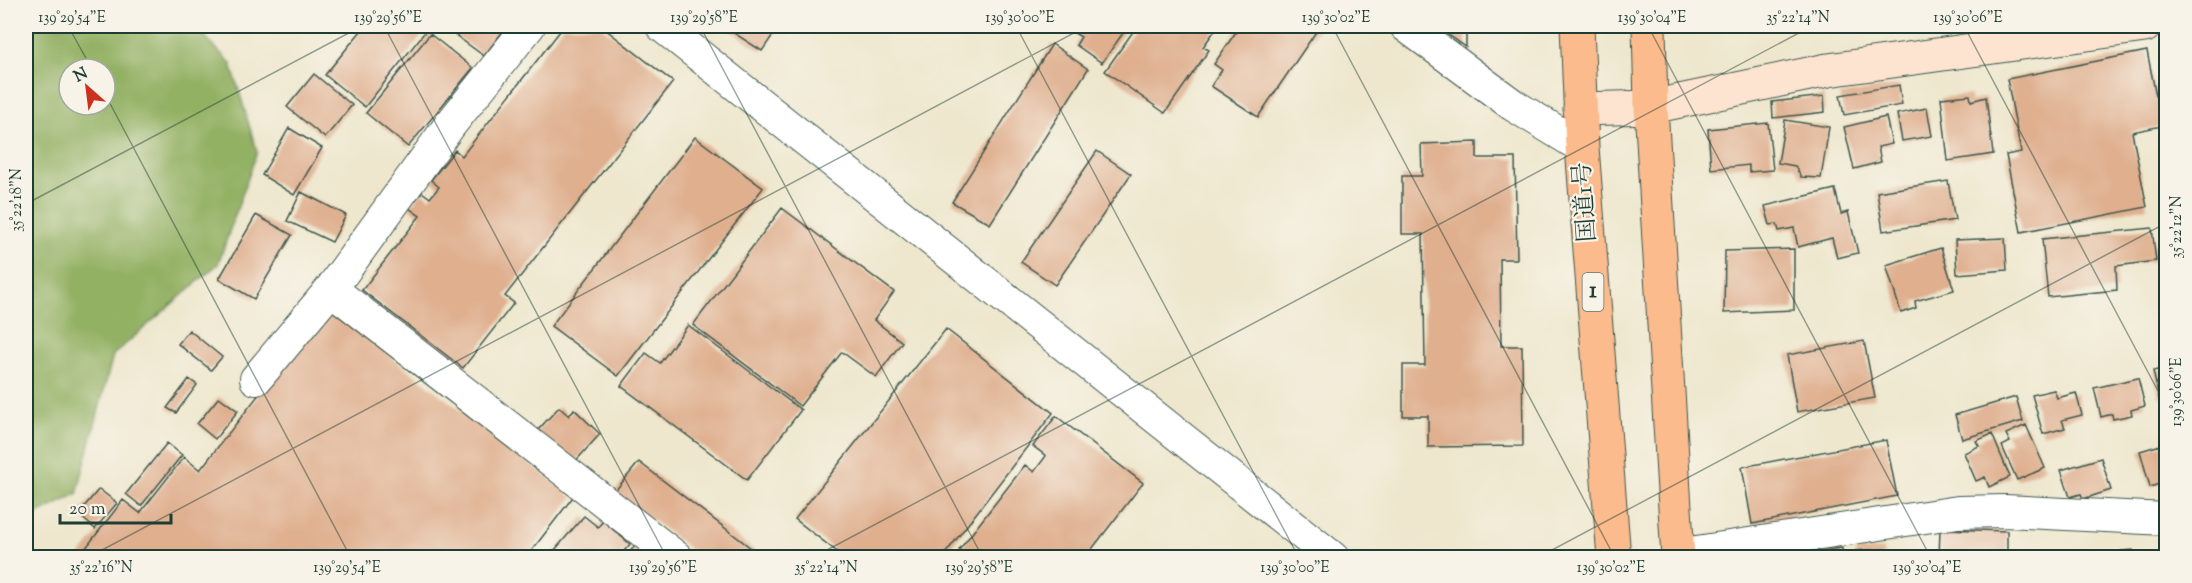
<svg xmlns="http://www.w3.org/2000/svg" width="2192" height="583" viewBox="0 0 2192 583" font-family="'Sorts Mill Goudy','Noto Serif JP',serif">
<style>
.forest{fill:#93b164;stroke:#59774c;stroke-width:1.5;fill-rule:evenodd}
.building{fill:#dfaf8e}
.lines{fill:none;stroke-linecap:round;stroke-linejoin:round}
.street-casing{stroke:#3e564b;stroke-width:34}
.secondary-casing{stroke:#3e564b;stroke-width:35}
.highway-casing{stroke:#3e564b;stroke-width:35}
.street{stroke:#fff;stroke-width:32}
.secondary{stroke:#fde4d1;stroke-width:33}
.highway{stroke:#fbbb8d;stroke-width:33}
.ticks{fill:none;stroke:#1f3d34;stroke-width:1.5;stroke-opacity:0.45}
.labels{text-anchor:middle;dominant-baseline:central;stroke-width:4.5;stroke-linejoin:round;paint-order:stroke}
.shield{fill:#f7f3e8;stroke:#60746a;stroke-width:1.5}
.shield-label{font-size:22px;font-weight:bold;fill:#1f3d34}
.street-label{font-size:24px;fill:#1f3d34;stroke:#f7f3e8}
.neatline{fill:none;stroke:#1f3d34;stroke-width:2}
.ticks-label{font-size:15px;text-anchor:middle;fill:#1f3d34}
</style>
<rect width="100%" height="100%" fill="#f7f3e8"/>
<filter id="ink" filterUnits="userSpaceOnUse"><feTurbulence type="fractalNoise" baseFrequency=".0167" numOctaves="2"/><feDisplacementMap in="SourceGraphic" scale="12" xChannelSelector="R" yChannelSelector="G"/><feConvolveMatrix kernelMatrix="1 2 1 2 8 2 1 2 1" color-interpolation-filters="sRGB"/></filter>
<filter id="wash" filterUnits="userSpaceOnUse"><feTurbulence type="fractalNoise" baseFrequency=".008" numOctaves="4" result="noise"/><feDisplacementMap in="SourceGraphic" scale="24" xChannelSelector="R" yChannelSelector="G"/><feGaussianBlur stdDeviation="1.35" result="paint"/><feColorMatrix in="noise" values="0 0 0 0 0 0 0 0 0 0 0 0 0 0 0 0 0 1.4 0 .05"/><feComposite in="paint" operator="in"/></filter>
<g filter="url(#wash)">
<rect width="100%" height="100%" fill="#eee7cd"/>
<path class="forest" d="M26,26h169l36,38 26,88 -39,112 -105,91 -36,139 -51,26zM69,69h36v36h-36z"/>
<g id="blocks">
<path class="building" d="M365,26h60l3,2 -63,79 -40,-32z
M443,26h64l-23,30z
M564,26h37l72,56 -168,214 9,7 -51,65 -101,-78 58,-74 -11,-8 13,-16 8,6 9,-11 -8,-7 24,-30 7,6z
M723,26h56l-17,25z
M1063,26h65l-26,37 -26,-18 5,-8z
M1137,26h81l-15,21 6,3 -44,63 -60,-42z
M1240,26h80l-62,91 -47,-31 11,-16 -8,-6z
M1436,26h30v21z
M430,34l43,34 -65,79 -42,-34z
M1052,44l36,25 -98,155 -38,-22z
M2147,51l15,75 -30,6 15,75 -126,25 -15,-77 15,-3 -14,-73z
M314,74l38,31 -27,33 -38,-31z
M1899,85l3,20 -58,10 -4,-20z
M1970,95l1,6 15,-4 7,57 -45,7 -7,-63z
M1824,96l1,16 -52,6 -1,-16z
M1927,108l5,28 -30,5 -5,-27z
M1886,117l6,27 -14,3 3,15 -27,7 -10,-42z
M1785,120l44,7 -8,51 -20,-1 -6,-11 -17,-3z
M1768,123l5,47 -24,2v-7l-38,4 -3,-40z
M289,128l33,20 -28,47 -32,-20z
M695,137l68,51 -145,188 -67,-50z
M1477,142v16h38l2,101h-17l1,87h21l1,100 -95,1v-31h-25v-51h22l-2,-131h-21v-58h20l-1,-32z
M1097,151l34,23 -76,111 -34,-23z
M1948,181l7,39 -72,11 -6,-39z
M1835,189l6,25 7,-2 10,41 -21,5 -5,-20 -34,9 -4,-19 -15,3 -2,-7 -7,1 -5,-19z
M301,192l45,23 -14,27 -45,-21z
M782,208l112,84 -20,28 28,22 -26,35 -34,-25 -42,54 -107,-81z
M256,215l36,20 -38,64 -35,-20z
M2152,228l4,33 -40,5 1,24 -69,7 -6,-58z
M2005,238l2,32 -50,4 -2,-34z
M1941,248l13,42 -39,11 1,7 -15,5 -15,-48z
M1794,249v61l-70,3 1,-62z
M327,307l246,190 -47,61h-448l45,-58 17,13 44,-56 16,13z
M688,325l113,85 -54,70 -126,-94 25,-33 14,10z
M946,329l107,84 -111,145h-97l-50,-39z
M189,330l33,27 -11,13 -33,-26z
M1864,341l11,57 -78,14 -10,-57z
M2166,368v28l-7,2 -6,-27z
M2138,378l7,28 -14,4 1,5 -19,4 -1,-5 -11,3 -7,-29z
M189,379l8,6 -21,28 -9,-5z
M2054,390l3,8 19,-5 6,22 -20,5 3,8 -22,6 -11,-39z
M219,397l19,14 -23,28 -18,-15z
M2016,397l7,24 -61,18 -7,-24z
M559,407l10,9 5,-7 26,25 -27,30 -36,-33z
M1056,416l87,67 -58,75h-116l-10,-8 66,-85 9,7 12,-16 -13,-10z
M2026,425l19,43 -28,12 -15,-34 8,-4 -4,-8z
M1992,434l18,43 -21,10 -4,-10 -9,4 -12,-28 15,-7 -3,-5z
M1886,440l11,56 -145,28 -10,-57z
M167,443l15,12 -41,51 -15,-12z
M2164,444l2,6v32l-16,5 -10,-36z
M2101,458l10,32 -28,9 -2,-5 -11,3 -9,-27z
M639,462l125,96h-63l-86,-67z
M99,489l18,14 -22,26 -17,-15z
M584,516l14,11 5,-6 27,23 -12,14h-70z
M1940,529l67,2v27h-68z
M637,543l17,15h-29z
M1842,548l1,10h-63l-1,-2z
M1884,549l1,9h-30v-7z
M2133,550v8h-12v-7z"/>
</g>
</g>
<g filter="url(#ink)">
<use href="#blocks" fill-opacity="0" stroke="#3e564b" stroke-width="1.5"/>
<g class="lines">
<defs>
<path id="street" d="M662,26l671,532
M1406,26l107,79 69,42
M331,289l346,269
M256,379l75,-90 119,-164 79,-99
M1677,555l281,-43 47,-1 161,8"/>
<path id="secondary" d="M1580,109l71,-2 177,-37 317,-44"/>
<path id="highway" d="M1577,26l5,121 32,411
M1649,26l2,81 27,451"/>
</defs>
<use href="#street" class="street-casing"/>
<use href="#secondary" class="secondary-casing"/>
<use href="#highway" class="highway-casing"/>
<use href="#street" class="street"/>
<use href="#secondary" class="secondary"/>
<use href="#highway" class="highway"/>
</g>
</g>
<path class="ticks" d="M68,26l24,43M384,26l283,532M700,26l283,532M1016,26l283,532M1332,26l283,532M1648,26l283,532M1964,26l202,380M105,94l246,464M26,204l336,-178M26,539l9,19M87,558l1000,-532M812,558l1000,-532M1537,558l629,-335"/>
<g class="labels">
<rect class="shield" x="1582.5" y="273" width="21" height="38" rx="4.5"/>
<g class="shield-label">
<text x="1593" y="292">1</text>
</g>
<g class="street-label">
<text transform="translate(1586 202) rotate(-94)">国道1号</text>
</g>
</g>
<rect width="2192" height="583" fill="none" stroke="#f7f3e8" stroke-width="66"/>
<g transform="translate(87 87) rotate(332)"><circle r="28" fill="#f7f3e8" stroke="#a1aaa0" stroke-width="1.5"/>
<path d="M0-4.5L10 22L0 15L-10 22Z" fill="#c8321e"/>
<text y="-9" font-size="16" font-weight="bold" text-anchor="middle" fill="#1f3d34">N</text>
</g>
<path d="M60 514v9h111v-9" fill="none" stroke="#1f3d34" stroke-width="3"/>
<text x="69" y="514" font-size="18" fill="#1f3d34" stroke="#f7f3e8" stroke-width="4.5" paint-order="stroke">20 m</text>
<rect x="33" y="33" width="2126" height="517" class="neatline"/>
<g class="ticks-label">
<text x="72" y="22">139°29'54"E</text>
<text x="388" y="22">139°29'56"E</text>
<text x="704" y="22">139°29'58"E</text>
<text x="1020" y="22">139°30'00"E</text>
<text x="1336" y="22">139°30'02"E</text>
<text x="1652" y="22">139°30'04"E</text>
<text x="1798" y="22">35°22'14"N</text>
<text x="1968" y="22">139°30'06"E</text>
<text transform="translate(16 200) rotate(-90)" y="5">35°22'18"N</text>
<text transform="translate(2176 227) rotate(-90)" y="5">35°22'12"N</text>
<text transform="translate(2176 392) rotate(-90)" y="5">139°30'06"E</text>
<text x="101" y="572">35°22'16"N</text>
<text x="347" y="572">139°29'54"E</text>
<text x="663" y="572">139°29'56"E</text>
<text x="826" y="572">35°22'14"N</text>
<text x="979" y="572">139°29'58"E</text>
<text x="1295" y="572">139°30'00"E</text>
<text x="1611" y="572">139°30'02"E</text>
<text x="1927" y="572">139°30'04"E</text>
</g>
</svg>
